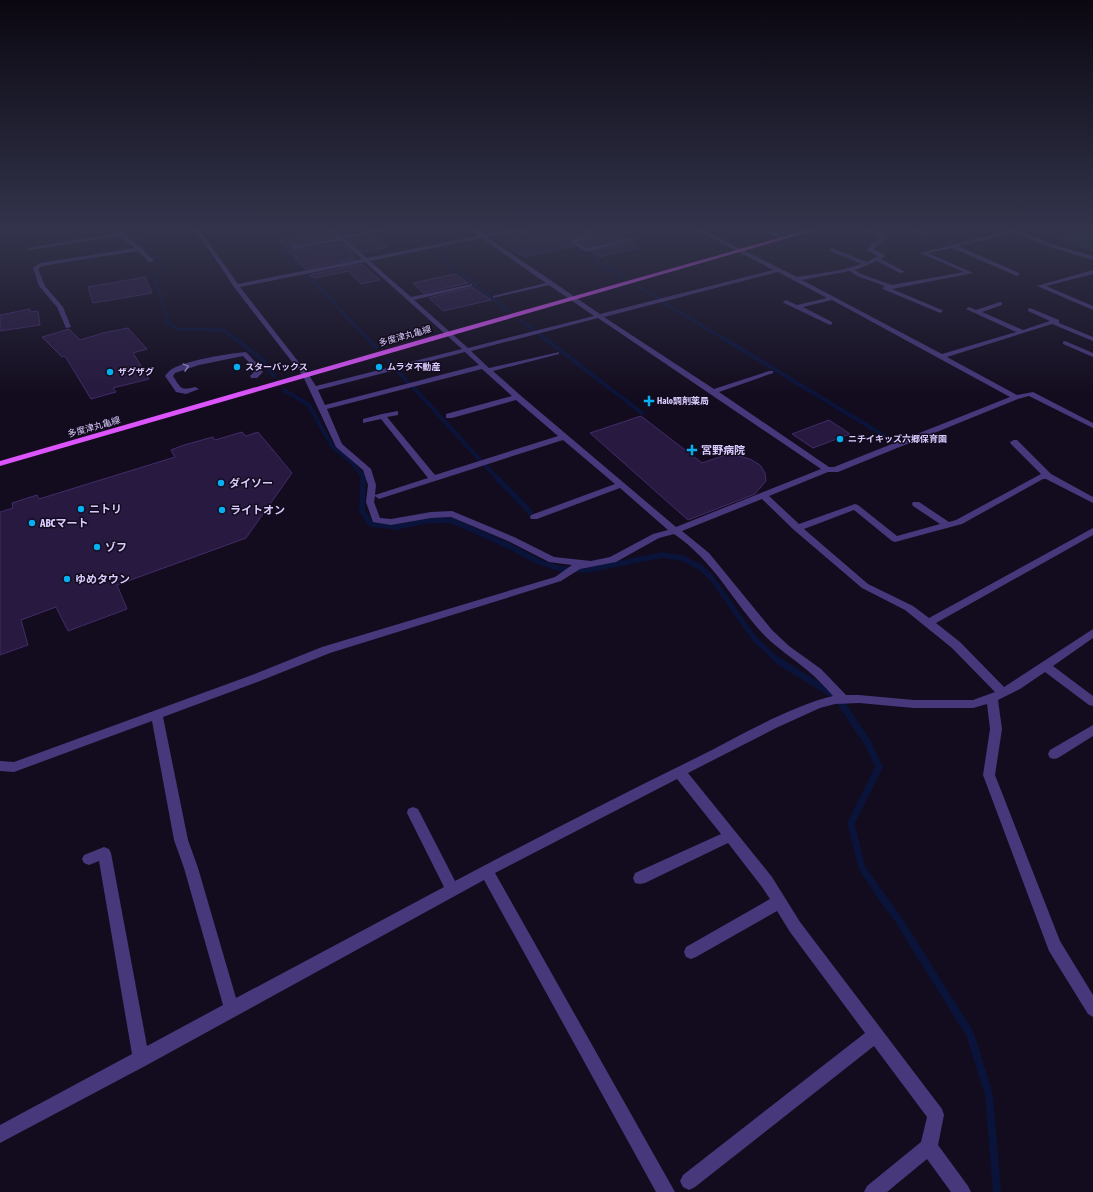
<svg xmlns="http://www.w3.org/2000/svg" width="1093" height="1192" viewBox="0 0 1093 1192" font-family="'Asap Condensed','Noto Sans JP',sans-serif">
<style>
.green{fill:#102428}
.lines{fill:none;stroke-linecap:round;stroke-linejoin:round}
.stream-far4{stroke:#0a133a;stroke-width:3}
.stream-far3{stroke:#0a133a;stroke-width:4}
.stream-far2{stroke:#0a133a;stroke-width:5.5}
.stream-far1{stroke:#0a133a;stroke-width:7}
.stream{stroke:#0a133a;stroke-width:8}
.building{fill:#27193f;stroke:#432b6a}
.minor{fill:#47387c;fill-rule:evenodd}
.major{fill:#db54fc;fill-rule:evenodd}
.oneway{stroke:#9082bd}
.poi-dot{fill:#05aff0;stroke:#130c1e;stroke-width:1.5}
.labels{text-anchor:middle;dominant-baseline:central;stroke-width:3;stroke-linejoin:round;paint-order:stroke}
.far-street-label{font-size:9px;fill:#dacbfe;stroke:#130c1e}
.far-poi-label{font-size:9px;font-weight:bold;fill:#dacbfe;stroke:#130c1e;text-anchor:start}
.poi-label{font-size:11px;font-weight:bold;fill:#dacbfe;stroke:#130c1e;text-anchor:start}
</style>
<rect width="100%" height="100%" fill="#130c1e"/>
<path class="green" d="M1089,229l4,2v21l-40,-15z"/>
<g class="lines">
<path class="stream-far4" d="M128,229v2l20,16 3,6 13,11 -11,13 10,24 5,23 10,5 45,1 12,9
M264,229l37,39
M402,229l21,15
M567,243l56,34
M429,249l78,61
M306,274l62,65
M639,287l21,12
M663,302l61,37
M521,321l15,10
M539,334l7,5"/>
<path class="stream-far3" d="M234,338l30,23 10,15
M367,338l9,9
M544,338l98,75
M723,338l173,105
M387,360l7,8
M397,370l11,13
M414,388l66,72
M284,390l25,15 23,41 18,15 13,15v4
M485,465l14,15"/>
<path class="stream-far2" d="M363,479l-1,32 9,13 26,3 28,-6 26,-1 56,25 32,17 22,7 27,1 74,-15 20,3 18,9 11,10 43,61 24,23
M498,479l32,33"/>
<path class="stream-far1" d="M777,660l60,37 32,48 10,22 -28,56 11,45 18,26"/>
<path class="stream" d="M879,893l19,26 72,115 19,61 8,97"/>
</g>
<path class="building" d="M539,229h40l6,5 -18,6v2l7,4 -50,11 -30,-20 24,-4 7,4 5,1 2,-4 -6,-4z
M588,229h17l17,10 -34,7 -8,-4 17,-5 1,-1z
M330,232l4,5 -43,9 -1,1 4,3 47,-7 13,11h-4l6,5 -51,10 -26,-28z
M372,235l16,12 -26,5 -14,-12z
M629,243l9,5 -39,9 -8,-5z
M362,264l18,16 -19,4 -12,-13 -35,7 -4,-3z
M455,274l13,9 -45,10 -10,-10z
M145,277l7,16 -59,10 -5,-16z
M472,287l19,13 -48,11 -14,-13z
M30,309v3l8,-1 2,14 -40,6v-16z
M128,328l19,21 -14,4 16,26 -36,9 3,4 -25,7 -26,-43 -3,1 -20,-20 27,-8 11,11 23,-7z
M641,416l61,47 23,-8 14,1 11,3 10,6 5,8 1,8 -11,13 -67,26 -98,-87z
M829,420l21,14 -37,14 -21,-14z
M242,432l4,4 12,-4 34,41 -46,65 -129,47 10,24 -59,22 -12,-24 -35,13 7,25 -28,10v-143l13,-4 -1,-5 25,-8 2,4 136,-42 -4,-7 13,-5 29,-8 2,3z"/>
<g class="lines">
<path class="minor" d="M1,229h6l-7,5z
M36,229h10l-8,3 -3,-2z
M119,229h4l1,5 15,12 14,14v2h-4l-11,-11 -96,15 -4,3 7,17 18,21 8,20 -5,1 -9,-21 -18,-21 -6,-18 7,-5 95,-15 -16,-12 -89,14 -3,-2 91,-15z
M193,229h6l39,55 124,-25 -21,-18 -47,8 -3,-2 46,-9 -8,-9h5l8,7 39,-7h9l-45,10 22,19 111,-22 -8,-7h5l8,5 28,-5h11l8,5v2h-4l-8,-5 -31,6 113,77 173,-44 -78,-41h6l96,48 44,-7 21,-6 -32,-13v-2h4l33,13 11,-6 -11,-6 3,-5 11,-8 -14,-6 1,-2h4l16,8 -15,12 11,6 1,1 -4,3 24,13 -5,1 -23,-12 -22,9 6,4 31,11 72,-13 -44,-19 90,-22 -2,-2 10,1 33,14 42,12v4l-46,-14 -32,-13 -57,13 61,27v2l-2,1 -65,-28 -24,5 45,20 -81,16 50,21 1,1 -3,2 -57,-24 -1,-1 3,-2 -28,-10 -7,-5 -48,9 140,74 74,-22 -50,-23 3,-2 7,3 24,-8 2,1v2l-20,7 41,18 27,-9 -22,-10v-2l2,-1 29,12v3l34,14v4l-41,-17 -105,33 70,38 16,-3 60,31v5l-64,-32 -11,3 -180,73h-10l-59,24 30,28 56,-20 3,1 39,31 43,-12 -27,-18 -1,-2 1,-2h6l30,20 7,-2 85,-46 -30,-30 -1,-2 4,-2h3l34,34 42,23v6l-47,-24h-3l-81,45 -67,18 -3,-1 -38,-31 -50,19 64,55 45,22 16,12 164,-90v7l-157,88 24,19 44,45 89,-58v9l-40,28 40,30v10l-4,-1 -44,-33 -25,17 -22,11 4,29 -7,46 65,166 33,54v22l-5,-3 -39,-63 -66,-176 7,-46 -3,-25 -14,4h-59l-55,-5 -24,1 -15,4 -44,20 -88,45 84,104 28,45 142,187 2,6 -6,30 30,41 3,6h-20l-24,-33 -40,33h-23l3,-6 54,-44 6,-25 -53,-71 -179,141 -6,3 -6,-3 -3,-6 3,-6 182,-142 -75,-101 -13,-21 -81,46 -5,2 -5,-2 -2,-5 2,-5 84,-48 -8,-12 -34,-44 -83,40 -5,1 -5,-1 -2,-5 2,-5 86,-39 -44,-55 -182,94 180,319h-19l-172,-312 -337,185 -147,78v-18l132,-71 -33,-193 -10,4 -5,-2 -2,-4 2,-4 20,-8 5,2 2,4 36,193 76,-41 -39,-137 -10,-28 -22,-119 -138,51 -14,-1v-10l14,1 238,-87 70,-28 233,-70 17,-12 -23,-3 -41,-21 -57,-24 -20,1 -40,7 -18,-3 -7,-20 2,-17 -5,-15 -27,-23 -33,-71 -69,-89 -30,-45zM481,238l65,45 -53,13v2l56,-13 45,31 -126,32 -54,-48 58,-14v-2l-61,13 -41,-36zM365,262l97,87 -146,37 -8,-12 -68,-87zM778,272l49,26 -30,7 -11,-5 -3,2 1,1 46,22 2,-1v-2l-29,-15 29,-7 178,97 -176,70h-5l-110,-75 54,-19v-2h-4l-55,18 -110,-72zM598,318l223,151 -145,58 -156,-132 -27,-24 66,-17v-2l-70,16 -18,-17zM465,352l14,13 -154,40 -7,-15zM482,369l30,27 -66,18v4h6l64,-18 42,36 -123,39 -48,-58 11,-2v-4l-16,3 -19,5v4l18,-4 47,59 -53,17 1,-10 -5,-16 -29,-25 -15,-35zM563,440l52,44 -84,31 -1,2 1,2h6l83,-31 48,42 -15,4 -43,23 -19,4 -37,-4 -40,-20 -62,-26 -21,1 -40,7 -11,-1 -6,-16 1,-6 4,3 3,-1zM762,499l32,31 68,58 43,22 47,38 43,44 -22,8h-59l-55,-5h-13l-25,-26 -32,-23 -17,-16 -63,-77 -27,-22zM674,534c41,28 58,67 91,102 13,13 28,22 42,34 10,8 18,17 26,26 -45,11 -93,40 -135,61 -81,40 -162,81 -243,124l-37,-72 -5,-2 -5,2 -1,4 37,74 -208,111 -38,-130 -10,-28 -25,-123 97,-36 70,-28 231,-72 19,-12 36,-7 43,-24z
M580,229h5l12,7 -21,6 12,6 44,-10 3,2 -48,12 -19,-11 21,-6z
M761,229h7l19,9 -5,1z
M910,229h8l15,6 -5,1z
M1093,270v4l-47,12 47,20v4l-56,-24z
M1065,341l28,12v4l-30,-13v-2z
M245,352l2,1 13,14 3,5 -6,6h-6l-1,-2 5,-5v-2l-12,-13 -44,9 -24,8 -2,3c8,12 7,15 22,11l4,2 -13,5 -10,-2 -11,-16c2,-3 4,-5 7,-7 16,-9 54,-15 73,-17z
M1093,725v11l-35,22 -4,1 -4,-1 -2,-4 2,-4z"/>
<path class="major" d="M811,229h8l-819,237v-5l447,-129z"/>
</g>
<defs><path id="oneway-chevron" d="M-2-3.5L2.5 0L-2 3.5" fill="none" stroke-width="1.6" stroke-linecap="round" stroke-linejoin="round"/></defs>
<use class="oneway" href="#oneway-chevron" transform="translate(186 367) rotate(-15)"/>
<linearGradient id="sky" x2="0" y2="1"><stop stop-color="#0a0710"/><stop offset="0.58" stop-color="#33344c"/><stop offset="1" stop-color="#33344c" stop-opacity="0"/></linearGradient>
<rect width="1093" height="396" fill="url(#sky)"/>
<g class="poi-dot">
<circle cx="237" cy="367" r="4"/>
<circle cx="379" cy="367" r="4"/>
<circle cx="110" cy="372" r="4"/>
<path d="M647 395h4v4h4v4h-4v4h-4v-4h-4v-4h4z"/>
<circle cx="840" cy="439" r="4"/>
<path d="M690 444h4v4h4v4h-4v4h-4v-4h-4v-4h4z"/>
<circle cx="221" cy="483" r="4"/>
<circle cx="81" cy="509" r="4"/>
<circle cx="222" cy="510" r="4"/>
<circle cx="32" cy="523" r="4"/>
<circle cx="97" cy="547" r="4"/>
<circle cx="67" cy="579" r="4"/>
</g>
<g class="labels">
<g class="far-street-label">
<text transform="translate(405 336) rotate(-16)">多度津丸亀線</text>
<text transform="translate(94 427) rotate(-16)">多度津丸亀線</text>
</g>
<g class="far-poi-label">
<text x="245" y="367">スターバックス</text>
<text x="387" y="367">ムラタ不動産</text>
<text x="118" y="372">ザグザグ</text>
<text x="657" y="401">Halo調剤薬局</text>
<text x="848" y="439">ニチイキッズ六郷保育園</text>
</g>
<g class="poi-label">
<text x="701" y="450">宮野病院</text>
<text x="229" y="483">ダイソー</text>
<text x="89" y="509">ニトリ</text>
<text x="230" y="510">ライトオン</text>
<text x="40" y="523">ABCマート</text>
<text x="105" y="547">ゾフ</text>
<text x="75" y="579">ゆめタウン</text>
</g>
</g>
</svg>
